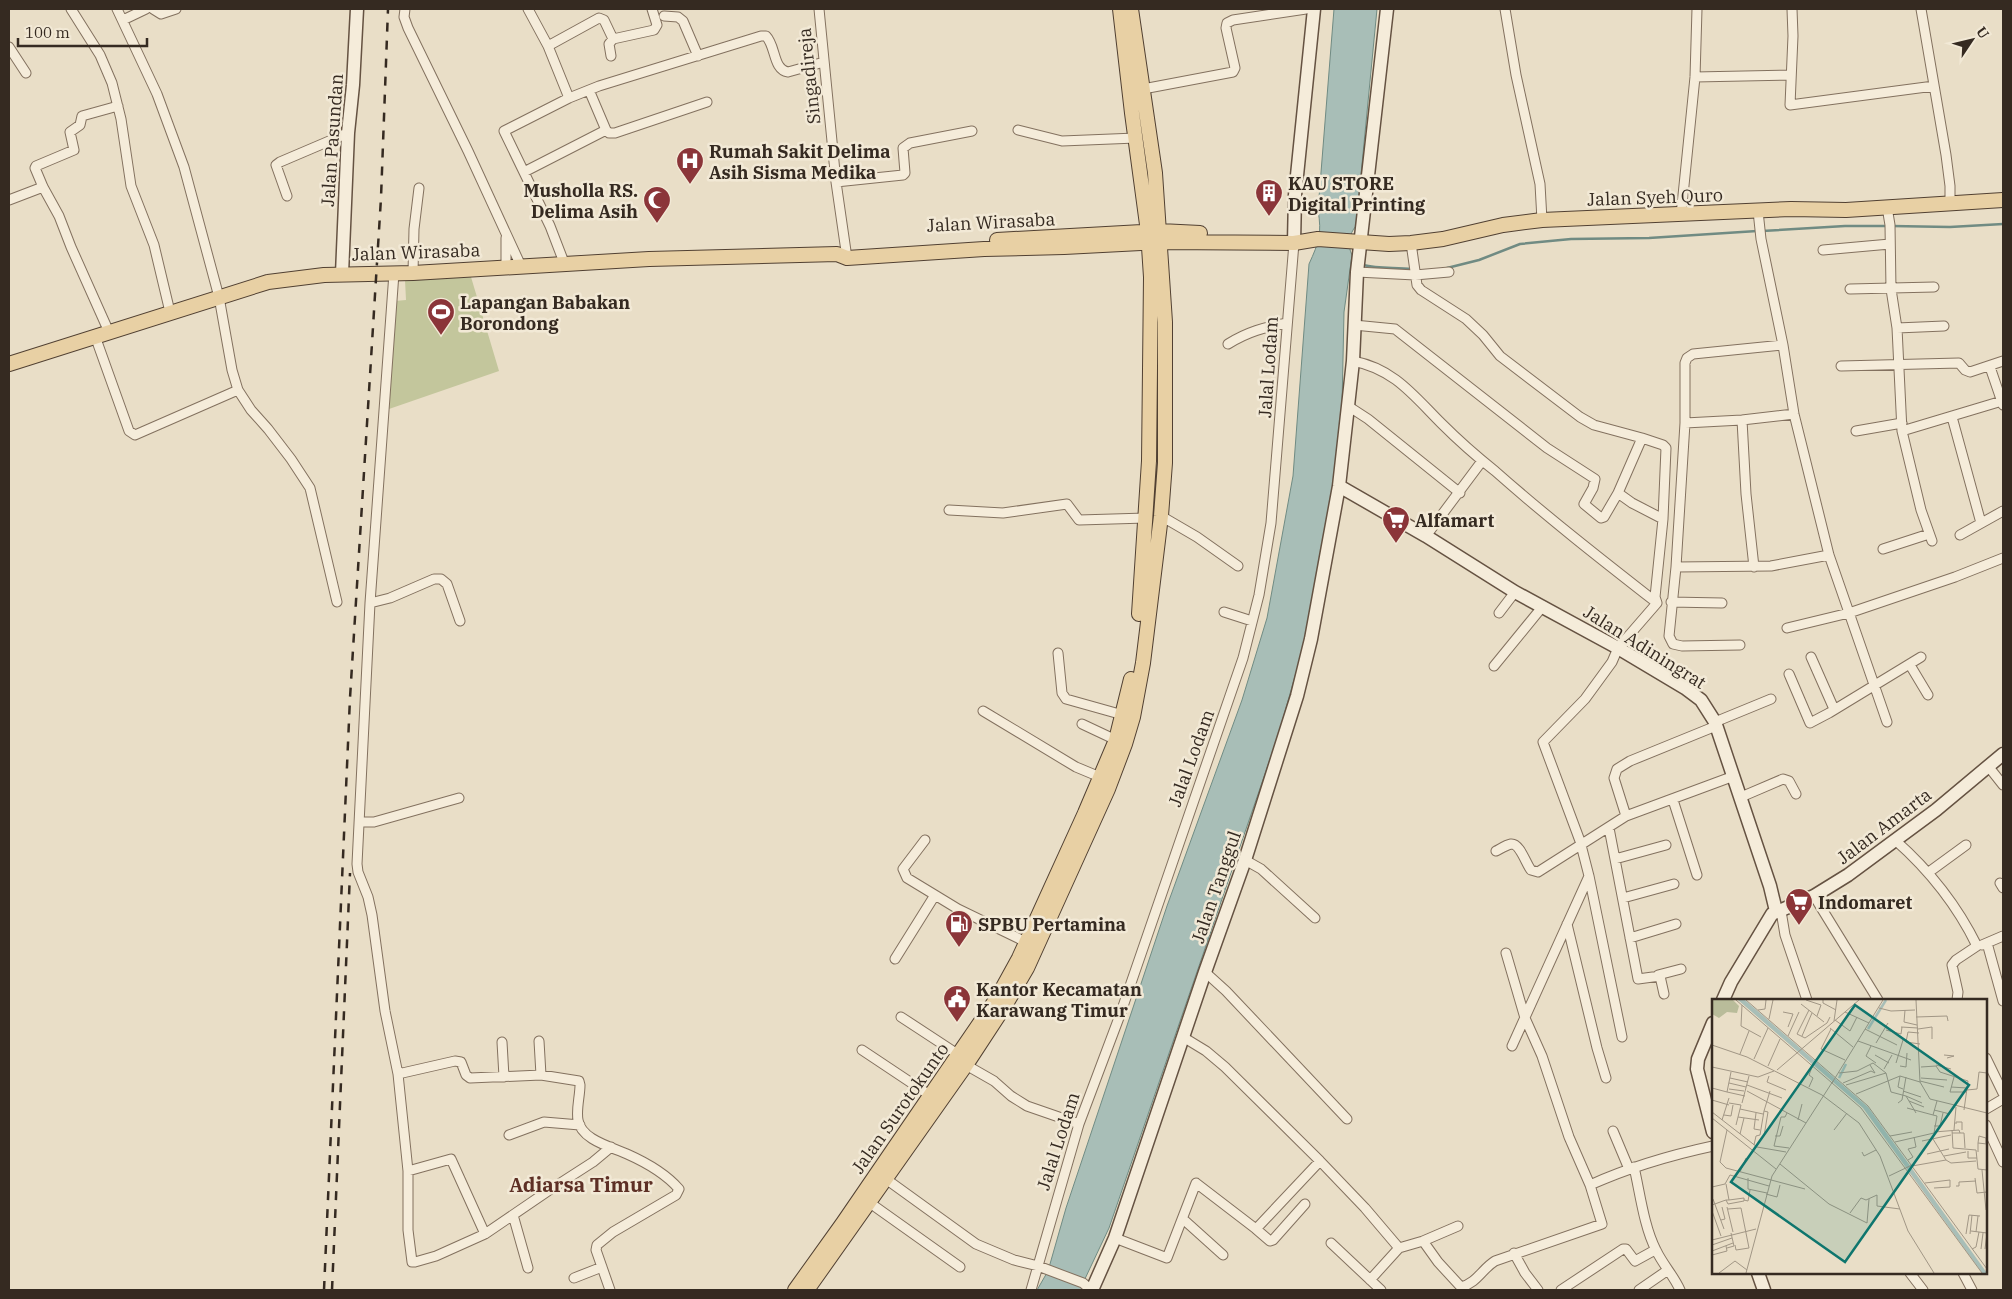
<svg xmlns="http://www.w3.org/2000/svg" width="2012" height="1299" viewBox="0 0 2012 1299" font-family="'IBM Plex Serif',serif">
<style>
.green{fill:#c3c69c}
.water{fill:#a8beb7;stroke:#708b83}
.lines{fill:none;stroke-linecap:round;stroke-linejoin:round}
.stream{stroke:#708b83;stroke-width:2.5}
.street-casing{stroke:#83715f;stroke-width:11}
.secondary-casing{stroke:#655242;stroke-width:15}
.primary-casing{stroke:#514032;stroke-width:16}
.street{stroke:#f5ecda;stroke-width:9}
.secondary{stroke:#f5ecda;stroke-width:12}
.primary{stroke:#e8d0a4;stroke-width:14}
.rail{stroke:#352a21;stroke-width:2.5;stroke-dasharray:9 9;stroke-linecap:butt}
.labels{text-anchor:middle;dominant-baseline:central;stroke-width:5;stroke-linejoin:round;paint-order:stroke}
.street-label{font-size:18px;fill:#352a21;stroke:#f2e9d6}
.poi-label{font-size:18px;font-weight:bold;fill:#352a21;stroke:#f2e9d6;text-anchor:start}
.quarter-label{font-size:20px;font-weight:bold;fill:#5d2f25;stroke:#f2e9d6}
.inset-river{fill:none;stroke:#a8beb7;stroke-width:2.5}
.inset-road{fill:none;stroke:#a19685;stroke-width:1}
.view{fill:#0f766e;fill-opacity:0.15;stroke:#0f766e;stroke-width:2.5}
.inset-edge{fill:none;stroke:#352a21;stroke-width:2.5}
</style>
<rect width="100%" height="100%" fill="#e9dec7"/>
<path class="green" d="M471,277l28,94 -110,38 6,-108 11,-1 -1,-20z"/>
<path class="water" d="M1334,9h43l-21,217c-7,8 -9,19 -4,29l-8,57 -2,93 -7,81 -30,155 -27,95 -169,492 -26,55v7h-46l11,-19 18,-63 101,-302 75,-206 25,-82 26,-142 16,-212c10,-22 13,-30 9,-54z"/>
<g class="lines">
<path class="stream" d="M1892,226l58,1 53,-3
M1762,231l83,-5h42
M1363,265c16,4 33,2 49,4
M1447,268l32,-8 41,-16 51,-5 78,-1 108,-7"/>
<defs>
<path id="street" d="M71,9l29,46 12,28 9,36 10,67 23,59 16,67
M117,9l40,85 27,73 35,130 13,73 6,20 13,20 17,19 23,30 19,29 27,114
M153,9l8,5 15,-5
M405,9l-1,8 4,11 60,123 53,115
M528,9l20,37 21,52
M819,9l17,173 11,76
M1505,9l11,66 24,109 2,36
M1792,9l1,27 -3,69 144,-19
M1921,9l25,146 4,31v17
M664,16l14,1 5,4 15,35
M123,20l23,-11
M548,46l51,-28 5,2 9,19
M9,47l17,26
M611,56l-2,-12 4,-5 41,-9 3,-5 -5,-16
M1695,77l95,-2
M1143,89l90,-17 2,-4 -9,-40 1,-5 6,-3 73,-11
M589,90l17,40 3,3h6l92,-31
M1018,130l44,11 74,-3
M524,172l82,-42
M836,182l67,-7 2,-2 -2,-25 7,-5 62,-12
M287,196l-11,-31 4,-3 68,-29
M9,200l34,-13
M1887,207l3,18 1,64 6,39 5,103 19,79 11,31
M1758,211l3,28 22,106 11,69 35,141 58,167
M1681,215l14,-138 2,-68
M506,238v30
M1411,243l6,42 4,5 45,29 17,16 17,21 80,61 14,8 48,13 21,7 3,3 -3,71 -8,78 2,6
M1823,250l67,-6
M565,265l-15,-39 -46,-95 65,-33 30,-12 162,-50h5c10,10 7,34 22,36l36,-10
M1357,272l58,3 34,-3
M394,273l-24,330 -13,261 1,8 10,25 4,18 13,96 13,63 10,97v59l4,32h3l21,-6 49,-22 63,-43 45,-29 18,-15
M413,273l1,-44 5,-41
M1850,289l84,-2
M1354,325l41,4 152,119 48,31 -2,9 -9,16 17,14 3,-1 14,-24 24,-55
M1897,328l47,-2
M109,332l-38,-85 -12,-31 -16,-29 -8,-19 1,-2 38,-16 -4,-18 10,-7 2,-9 36,-10
M95,336l34,95 6,4 103,-45
M1228,344c19,-12 37,-17 59,-21
M1353,361c41,8 60,34 88,62 17,17 35,33 54,48 52,46 107,89 162,132
M1841,366l118,-3 6,7 5,2 33,-11
M1990,367l13,38
M1348,406l20,13 92,74
M1952,417l29,106
M1742,420l4,74 8,73
M1685,423l57,-3 52,-6
M1856,431l46,-8
M1902,431l100,-30
M1618,493l14,10 31,16
M949,510l54,3 64,-9 12,16 67,-2
M1161,516l36,21 41,29
M1960,535l43,-24
M1426,536l56,-75
M1883,549l46,-15
M1676,567l95,-1 58,-11
M1671,602l51,1
M370,603l20,-5 44,-19h7l6,5 13,37
M1224,612l28,9
M1499,613l16,-21
M1787,628l62,-15 106,-36 48,-19
M1740,645l-58,1 -9,-2 -4,-8 7,-69 9,-144v-60l2,-5 6,-4 90,-9
M1058,653l4,40 4,6 57,16
M1811,657l23,52
M1910,665l18,30
M1494,666l49,-60
M1789,674l21,49 19,-10 92,-56
M983,711l93,56 24,10
M1715,722l56,-23
M1082,724l34,16
M1988,766l15,19
M1741,797l42,-18 6,2 7,13
M1673,800l24,75
M1626,816l-12,-38 3,-9 13,-8 86,-35
M359,822h15l85,-24
M1609,828l29,151 22,-3 4,18
M925,840l-22,29 4,9 28,17 23,14 68,33
M1895,840c34,30 62,65 82,106l-21,14 -4,5 6,27 -1,8
M1496,851c4,-2 10,-6 15,-7 9,-1 15,20 20,26l7,2 88,-56 108,-40
M1615,859l51,-14
M1245,860l16,9 54,49
M1929,872l37,-27
M1589,876l33,161
M2000,883l3,5
M1814,896l64,104
M1623,898l51,-14
M1781,911l4,24 22,65
M1567,924l30,124 9,30
M1630,938l46,-14
M1987,943l16,58
M1982,945l21,-9
M1506,953l19,65 17,38 27,81 21,48
M895,959l40,-64
M1205,972l21,19 121,128
M1658,975l23,-6
M901,1017l58,38
M1183,1037l23,14 19,16 95,94 45,47 34,40 24,-7 15,21 23,25c16,-4 21,-18 34,-26l107,-37 -12,-39c40,-18 81,-30 123,-39
M539,1041l2,34
M502,1042l2,35
M1512,1046l77,-170 -9,-35 -37,-99 42,-43 27,-37 6,-14 39,-45
M862,1050l69,46
M1986,1058l17,35
M966,1065l28,16 17,15 16,10 52,18
M398,1074l57,-13 6,1 5,13 4,3 71,-3 38,6 1,4c0,11 -4,24 -2,35 3,20 34,27 49,34 18,8 39,20 52,35l-3,6 -63,37 -16,13 -1,5 14,40
M1986,1109l17,-10
M1986,1125l17,37
M1613,1131l16,38
M509,1135l35,-13 36,3
M1634,1167c6,26 10,60 22,83 7,15 18,26 24,40
M408,1171l43,-12 34,75
M886,1179l90,65 38,16 24,6 45,17 8,7
M870,1203l90,64
M513,1215l15,53
M1183,1219l40,36
M1256,1229l14,12 3,-1 32,-36
M1115,1238l52,20 29,-75 60,46 64,-68
M1423,1241l35,-15
M1331,1243l50,47
M1514,1253l11,20 13,17
M1910,1273l13,17
M1963,1273l9,17
M574,1278l28,-11
M1370,1280l29,-32
M1031,1290l48,-166 41,-109 123,-357 16,-63 12,-72 23,-280
M1561,1290l62,-41h3l9,12 20,-11
M1639,1290l29,-20"/>
<path id="secondary" d="M1294,243l1,-48 19,-186
M342,274l6,-141 5,-48 4,-76
M1339,486l87,50 89,56 103,56 67,40 16,12 14,22 55,164 6,25
M1723,1000l8,-18 41,-68 42,-18 34,-21 88,-65 67,-56
M1713,1023l-15,36 -1,10 16,63
M1758,1273l6,17
M1092,1290l23,-52 90,-266 40,-112 52,-164 14,-57 28,-153 9,-80 5,-45 4,-89 30,-263"/>
<path id="primary" d="M1120,9l12,104 16,119 3,45 -2,184 -10,153
M997,240l163,-9 40,2
M9,364l259,-82 56,-7 89,-2 236,-14 188,-5 10,4 137,-9 80,-2 96,-5 134,1 24,-4 71,5 22,-1 32,-4 60,-14 39,-5 249,-11 55,1 157,-10
M795,1290l48,-67 154,-225 22,-40 66,-145 31,-73 15,-61
M807,1290l159,-225 40,-61 21,-36 81,-179 17,-45 8,-27 10,-54 18,-147 4,-53v-141l-10,-149 -24,-164"/>
</defs>
<use href="#street" class="street-casing"/>
<use href="#secondary" class="secondary-casing"/>
<use href="#primary" class="primary-casing"/>
<use href="#street" class="street"/>
<use href="#secondary" class="secondary"/>
<use href="#primary" class="primary"/>
<path class="rail" d="M324,1290l26,-592 31,-500 7,-189
M332,1290l18,-417"/>
</g>
<defs>
<symbol id="hospital-pin" viewBox="-11 -11 22 30"><path d="M0 17L-7.5 6A9.5 9.5 0 1 1 7.5 6Z" fill="#8b3539" stroke="#f2e9d6"/><path d="M-5-5h3v3.5h4V-5h3V5h-3V1.5h-4V5h-3Z" fill="#fff"/></symbol>
<symbol id="building-pin" viewBox="-11 -11 22 30"><path d="M0 17L-7.5 6A9.5 9.5 0 1 1 7.5 6Z" fill="#8b3539" stroke="#f2e9d6"/><path d="M-4-6H4V6H1V3H-1V6H-4ZM-2.5-4.3h1.7v1.8h-1.7ZM.8-4.3h1.7v1.8H.8ZM-2.5-1h1.7V.8h-1.7ZM.8-1h1.7V.8H.8Z" fill="#fff"/></symbol>
<symbol id="mosque-pin" viewBox="-11 -11 22 30"><path d="M0 17L-7.5 6A9.5 9.5 0 1 1 7.5 6Z" fill="#8b3539" stroke="#f2e9d6"/><path d="M3.5-4.9A6 6 0 1 0 3.5 4.9A5 5 0 1 1 3.5-4.9Z" fill="#fff"/></symbol>
<symbol id="stadium-pin" viewBox="-11 -11 22 30"><path d="M0 17L-7.5 6A9.5 9.5 0 1 1 7.5 6Z" fill="#8b3539" stroke="#f2e9d6"/><path d="M0-5a6.5 5 0 1 0 0 10a6.5 5 0 1 0 0-10ZM-3.5-1.8h7v3.6h-7Z" fill="#fff"/></symbol>
<symbol id="supermarket-pin" viewBox="-11 -11 22 30"><path d="M0 17L-7.5 6A9.5 9.5 0 1 1 7.5 6Z" fill="#8b3539" stroke="#f2e9d6"/><path d="M-6-5.5h2.5l.6 2H6L4.5 2H-2.5L-4.4-4H-6ZM-1.5 3.2a1.3 1.3 0 1 0 .1 0ZM3 3.2a1.3 1.3 0 1 0 .1 0Z" fill="#fff"/></symbol>
<symbol id="fuel-pin" viewBox="-11 -11 22 30"><path d="M0 17L-7.5 6A9.5 9.5 0 1 1 7.5 6Z" fill="#8b3539" stroke="#f2e9d6"/><path d="M-5.5-6h7V0h2V4h1.3V-2.5L3-4.5l.8-.8L6-3V5H2.5V1h-1V6h-7ZM-4.2-4.7v3.2H.2V-4.7Z" fill="#fff"/></symbol>
<symbol id="civic-pin" viewBox="-11 -11 22 30"><path d="M0 17L-7.5 6A9.5 9.5 0 1 1 7.5 6Z" fill="#8b3539" stroke="#f2e9d6"/><path d="M-.6-6.5H3V-4.5H.6V-3L4-1V1h2V6H-6V1h2V-1L-.6-3ZM-1.2 2.5V6h2.4V2.5Z" fill="#fff"/></symbol>
</defs>
<g fill-rule="evenodd">
<use href="#hospital-pin" x="674" y="145" width="32" height="43"/>
<use href="#building-pin" x="1253" y="177" width="32" height="43"/>
<use href="#mosque-pin" x="641" y="184" width="32" height="43"/>
<use href="#stadium-pin" x="425" y="296" width="32" height="43"/>
<use href="#supermarket-pin" x="1380" y="504" width="32" height="43"/>
<use href="#supermarket-pin" x="1783" y="886" width="32" height="43"/>
<use href="#fuel-pin" x="943" y="908" width="32" height="43"/>
<use href="#civic-pin" x="941" y="983" width="32" height="43"/>
</g>
<g class="labels">
<g class="street-label">
<text transform="translate(809 76) rotate(-96)">Singadireja</text>
<text transform="translate(332 140) rotate(-86)">Jalan Pasundan</text>
<text transform="translate(1655 197) rotate(-2)">Jalan Syeh Quro</text>
<text transform="translate(991 222) rotate(-3)">Jalan Wirasaba</text>
<text transform="translate(416 252) rotate(-2)">Jalan Wirasaba</text>
<text transform="translate(1268 367) rotate(-86)">Jalal Lodam</text>
<text transform="translate(1645 647) rotate(32)">Jalan Adiningrat</text>
<text transform="translate(1191 758) rotate(-70)">Jalal Lodam</text>
<text transform="translate(1884 826) rotate(-37)">Jalan Amarta</text>
<text transform="translate(1216 887) rotate(-71)">Jalan Tanggul</text>
<text transform="translate(900 1108) rotate(-55)">Jalan Surotokunto</text>
<text transform="translate(1058 1141) rotate(-72)">Jalal Lodam</text>
</g>
<g class="poi-label">
<text x="709" y="151">Rumah Sakit Delima<tspan x="709" dy="21">Asih Sisma Medika</tspan></text>
<text x="1288" y="183">KAU STORE<tspan x="1288" dy="21">Digital Printing</tspan></text>
<text x="638" y="190" text-anchor="end">Musholla RS.<tspan x="638" dy="21">Delima Asih</tspan></text>
<text x="460" y="302">Lapangan Babakan<tspan x="460" dy="21">Borondong</tspan></text>
<text x="1415" y="520">Alfamart</text>
<text x="1818" y="902">Indomaret</text>
<text x="978" y="924">SPBU Pertamina</text>
<text x="976" y="989">Kantor Kecamatan<tspan x="976" dy="21">Karawang Timur</tspan></text>
</g>
<g class="quarter-label">
<text x="581" y="1184">Adiarsa Timur</text>
</g>
</g>
<g transform="translate(1712 999)">
<rect width="275" height="275" fill="#e9dec7"/>
<path d="M0,1h21l6,6 -2,7 -10,-1 -8,6 -7,-4z" fill="#b9bc9a"/>
<path d="M26,1h7l123,107 119,166h-5l-119,-165z" fill="#a8beb7"/>
<path class="inset-river" d="M156,30l18,-29M127,79l7,-14"/>
<path class="inset-road" d="M24,1l125,108 121,165M34,1l122,106 119,163M94,1l15,5 -4,11M111,1v3l13,7M204,1l4,82M89,5l23,18M30,6l-1,21 20,11M167,9l12,3 24,-1M46,11l7,-1 1,-9M97,11l-12,24 8,4 22,-15 3,-6M193,11l-1,12 13,3M71,13l10,2 -5,13M133,13l24,11M204,18l31,-1 1,5M57,20l4,-19M123,21l15,11 7,-14M122,22l3,-21M189,28l17,1M118,29l23,19M119,30l-10,20 24,11M153,30l32,16M206,30l14,-2v12M174,31l15,4 1,-7M207,34l-11,-1 -2,10 14,2M76,37l11,-24M90,37l10,-23M146,42l53,19M164,44l12,-20M0,46l35,12 75,38 37,28 21,33 28,75 26,42M159,47l-5,10 10,7M28,55l9,-23M163,56l14,8M232,56l10,1 -7,2M42,60l14,-31M184,64l7,-23M224,66l15,4M56,67l12,-27M188,67l6,1 1,-14M0,68l46,10 16,-6M209,68l15,-1 4,6 28,9 -4,29M172,70l8,-14M65,71l82,-70M19,73l-4,20 18,4M127,74l18,-2 16,-8 13,10 5,19 15,4 10,17M57,77l-2,6 19,8M188,77l-2,11 5,2M242,78l-4,15h17M18,79l18,4M209,79l26,2M208,82l24,6M17,84l17,4M120,84l51,-83M131,84l28,-12 4,2 -5,-8M35,86l35,13M134,86l40,-12M97,88l4,-9 -4,-3 3,-8M239,88l16,1M0,89l15,4M17,90l15,2M255,91l10,-1 2,-17 8,1M35,92l59,32M191,92l18,6M144,95l44,-18 20,6 10,17 57,14M194,97l16,7M0,101l17,5M197,102l15,6M17,104l12,2 -5,20M30,104l7,-27M186,104l4,-3 4,-23M195,109l26,7M28,110l23,5M222,111l16,4M0,113l45,35 29,5M44,114l-2,16 6,1M75,114l-2,4h-4l-7,29 15,2M12,116l7,1 2,-11M26,118l21,3M0,119l64,51M10,121l7,-22M86,121l4,-16M244,125v-2h6v8M222,127h6l3,-13M15,131l-7,32 6,6 79,21M122,131l13,-17M240,131l1,18 23,2 2,19 9,1M242,131l2,-23M222,133l25,-2 1,3M240,134h12l1,15M28,135l4,-16M52,137l4,-24 -4,-1 6,-20M63,137h5l3,-10M178,137l22,-4M221,140l13,21M210,142l29,-6M183,143l39,-9 3,-17 -4,-1 4,-14M266,144l1,-7 7,2v5M42,146l2,-9 4,-1 4,-24M256,152v7h9M150,153l2,4 12,-6M266,153v-9l9,1M215,155l22,-5M232,157l22,-4M196,161l5,-3 -5,-8 8,-2 -2,-10M68,165l49,40 38,19 2,-24M200,167l34,-6 5,3 25,-2M270,171l4,40M28,173l6,-14M177,177l23,-11M36,179v11l19,4M263,179l2,15 10,-1M213,184l25,-3v7l-16,1M14,185l3,16M244,187h3v-4l17,-1M0,188l13,-3 5,-9 39,11M54,195l11,3 3,-12M1,200l11,30M32,201l4,1 2,-11M0,206l11,-4 3,-1h3l15,-2v3l-16,3 -2,-4M15,208l6,25M16,210l13,-1 8,40 -13,2 -1,-5M0,212l9,25M138,214l11,-15 5,2 11,-5v11l23,3M9,221l4,-1 -3,-12M259,232l16,2 -2,16M264,233l2,-16M254,235l3,-19 11,1M258,235l2,-19M0,241l44,-11M0,246l20,-7M15,249l7,-2 -3,-13M260,250l4,-2 3,-15M269,250l2,-16M0,252l21,-8M0,256l15,-4 -1,-5M7,274l16,-12 12,9M34,274l26,-97 61,-95"/>
<path class="view" d="M143,6l114,80 -124,177 -114,-80z"/>
<rect width="275" height="275" class="inset-edge"/>
</g>
<rect width="2012" height="1299" fill="none" stroke="#352a21" stroke-width="20"/>
<g transform="translate(1972 40) rotate(55)" stroke="#f2e9d6" stroke-width="4" paint-order="stroke">
<path d="M0-4L9 19L0 12L-9 19Z" fill="#352a21"/>
<text y="-8" font-size="14" font-weight="bold" text-anchor="middle" fill="#352a21">U</text>
</g>
<path d="M18 38v8h129v-8" fill="none" stroke="#352a21" stroke-width="2.5"/>
<text x="25" y="38" font-size="15" fill="#352a21" stroke="#f2e9d6" stroke-width="4" paint-order="stroke">100 m</text>
</svg>
